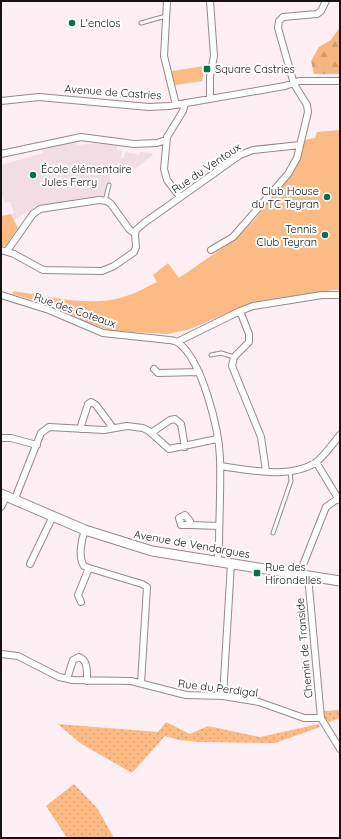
<svg xmlns="http://www.w3.org/2000/svg" width="341" height="839" viewBox="0 0 341 839" font-family="Quicksand,sans-serif">
<style>
.built{fill:#f3dde5}
.grass{fill:url(#grass-dots)}
.forest{fill:url(#forest-firs)}
.green{fill:#fcbb84}
.lines{fill:none;stroke-linecap:round;stroke-linejoin:round}
.lane-casing{stroke:#98878d;stroke-width:5}
.street-casing{stroke:#98878d;stroke-width:8}
.secondary-casing{stroke:#98878d;stroke-width:11}
.lane{stroke:#fff;stroke-width:3}
.street{stroke:#fff;stroke-width:6}
.secondary{stroke:#fff;stroke-width:9}
.poi-dot{fill:#01724c;stroke:#fff;stroke-width:1.5}
.labels{text-anchor:middle;dominant-baseline:central;stroke-width:4;stroke-linejoin:round;paint-order:stroke}
.poi-label{font-size:11px;fill:#171113;stroke:#fff;text-anchor:start}
.street-label{font-size:11px;fill:#171113;stroke:#fff}
</style>
<defs>
<pattern id="grass-dots" width="8" height="8" patternUnits="userSpaceOnUse"><rect width="8" height="8" fill="#fcbb84"/><path d="M2 2h.1M6 6h.1" fill="none" stroke="#d7a071" stroke-width="1.8" stroke-linecap="round"/></pattern>
<pattern id="forest-firs" width="22" height="20" patternUnits="userSpaceOnUse"><rect width="22" height="20" fill="#f5b682"/><path d="M5 1l3.5 6h-7zM16 11l3.5 6h-7z" fill="#d19b6f"/></pattern>
</defs>
<rect width="100%" height="100%" fill="#feeff4"/>
<path class="built" d="M75,141l2,4 18,-2 22,2v5l5,1 -1,7h3l1,-6 14,3 1,-3 12,1 1,2 -22,17 -22,1 2,12h-4l-2,9 -3,2 -65,10 -23,14 -3,-6 3,-1 -4,-12 -5,2 -4,-9v-29l42,-12v-3z"/>
<path class="grass" d="M340,710v8l-11,4 -6,-6 1,-5z
M166,722l24,12 18,-8 52,11 59,-13 1,3 -45,16 -75,-1 -21,-2 -14,-4 -33,37 -52,-30 -22,-19 100,8z
M74,784l23,24 17,30h-47l-21,-32z"/>
<path class="forest" d="M340,27v47h-26l-3,-13 8,-14 12,-7z"/>
<path class="green" d="M205,66l-3,15 -27,4 -4,-13 1,-1z
M340,130v160h-8l-42,8 -26,2 -20,6 -54,23 -22,5 -56,-3 -24,-8 -34,-17 -41,-12v-3c37,5 81,18 116,4 10,-3 19,-9 28,-13l-4,-7 15,-12 11,15 55,-38 20,-20 42,-52 5,-11 3,-17 11,-2 2,-6z
M11,214l7,14 -12,18h-5v-30z"/>
<g class="lines">
<defs>
<path id="lane" d="M141,23l25,-7
M105,201l4,-16
M211,355l10,-2 13,4
M273,533l18,-52 -1,-10"/>
<path id="street" d="M167,1l-3,55 12,49
M210,99v-22l4,-21 -4,-55
M1,101l38,-4 110,10 20,-1 116,-20 14,-5h41
M1,154l80,-17 53,7 23,-1 9,-3
M180,197l-13,-17 -3,-11 3,-32 16,-26 2,-8
M135,234l1,-4 8,-7 96,-68 13,-5 47,-5
M1,250l13,4 29,16 59,1 12,-5 20,-14 2,-5 -1,-13
M211,250l22,-13 55,-63 9,-16 11,-46 -1,-7 -13,-21 -16,-56 1,-7 4,-4 34,-3 4,-3 5,-10
M7,251l26,-37 7,-5 59,-9 8,1 4,3 18,25 6,5
M1,295l48,15 54,23 66,7c2,0 6,1 8,2 25,16 42,88 43,116 1,30 -1,61 -1,92l-2,12
M240,311l9,23v8l-15,15 -2,9 29,71 5,34
M177,342l63,-31 13,-5 69,-11h18
M154,369l4,4 41,-1
M80,429l8,-25 3,-2 5,3 17,23
M151,433l19,-13 5,-1 6,5 4,23
M1,438h10l26,7
M316,462l23,38
M220,466c28,4 70,13 95,-3 9,-6 18,-20 25,-28
M14,501l27,-68 8,-6 55,3 23,-4 16,2 6,3 20,18 48,-10
M1,507l5,-10
M191,525h-10l-2,-7 6,-3 5,6 1,4 28,1
M30,564l22,-46
M89,568l53,16 5,3 -6,96
M299,575l27,-68 14,-10
M308,576l13,142 19,31
M81,602l-3,-7 11,-27 -5,-2c-6,-9 -3,-25 1,-36
M1,654l17,2 41,21 14,3 58,1 55,14 37,1 36,6 45,16h17
M67,679l6,-19 6,-3c9,3 8,15 8,24
M223,696l8,-132"/>
<path id="secondary" d="M1,494l84,36 67,21 188,30"/>
</defs>
<use href="#lane" class="lane-casing"/>
<use href="#street" class="street-casing"/>
<use href="#secondary" class="secondary-casing"/>
<use href="#lane" class="lane"/>
<use href="#street" class="street"/>
<use href="#secondary" class="secondary"/>
</g>
<g class="poi-dot">
<circle cx="72" cy="23" r="4"/>
<rect x="203" y="65" width="8" height="8" rx="2"/>
<circle cx="33" cy="175" r="4"/>
<circle cx="327" cy="197" r="4"/>
<circle cx="325" cy="235" r="4"/>
<rect x="253" y="569" width="8" height="8" rx="2"/>
</g>
<g class="labels">
<g class="poi-label">
<text x="80" y="23">L'enclos</text>
<text x="215" y="69">Square Castries</text>
<text x="41" y="169">École élémentaire<tspan x="41" dy="13">Jules Ferry</tspan></text>
<text x="319" y="191" text-anchor="end">Club House<tspan x="319" dy="13">du TC Teyran</tspan></text>
<text x="317" y="229" text-anchor="end">Tennis<tspan x="317" dy="13">Club Teyran</tspan></text>
<text x="265" y="567">Rue des<tspan x="265" dy="13">Hirondelles</tspan></text>
</g>
<g class="street-label">
<text transform="translate(113 92) rotate(4)">Avenue de Castries</text>
<text transform="translate(206 168) rotate(-34)">Rue du Ventoux</text>
<text transform="translate(75 310) rotate(19)">Rue des Coteaux</text>
<text transform="translate(192 544) rotate(10)">Avenue de Vendargues</text>
<text transform="translate(304 648) rotate(-95)">Chemin de Transide</text>
<text transform="translate(218 688) rotate(7)">Rue du Perdigal</text>
</g>
</g>
<rect width="341" height="839" fill="none" stroke="#171113" stroke-width="4"/>
</svg>
